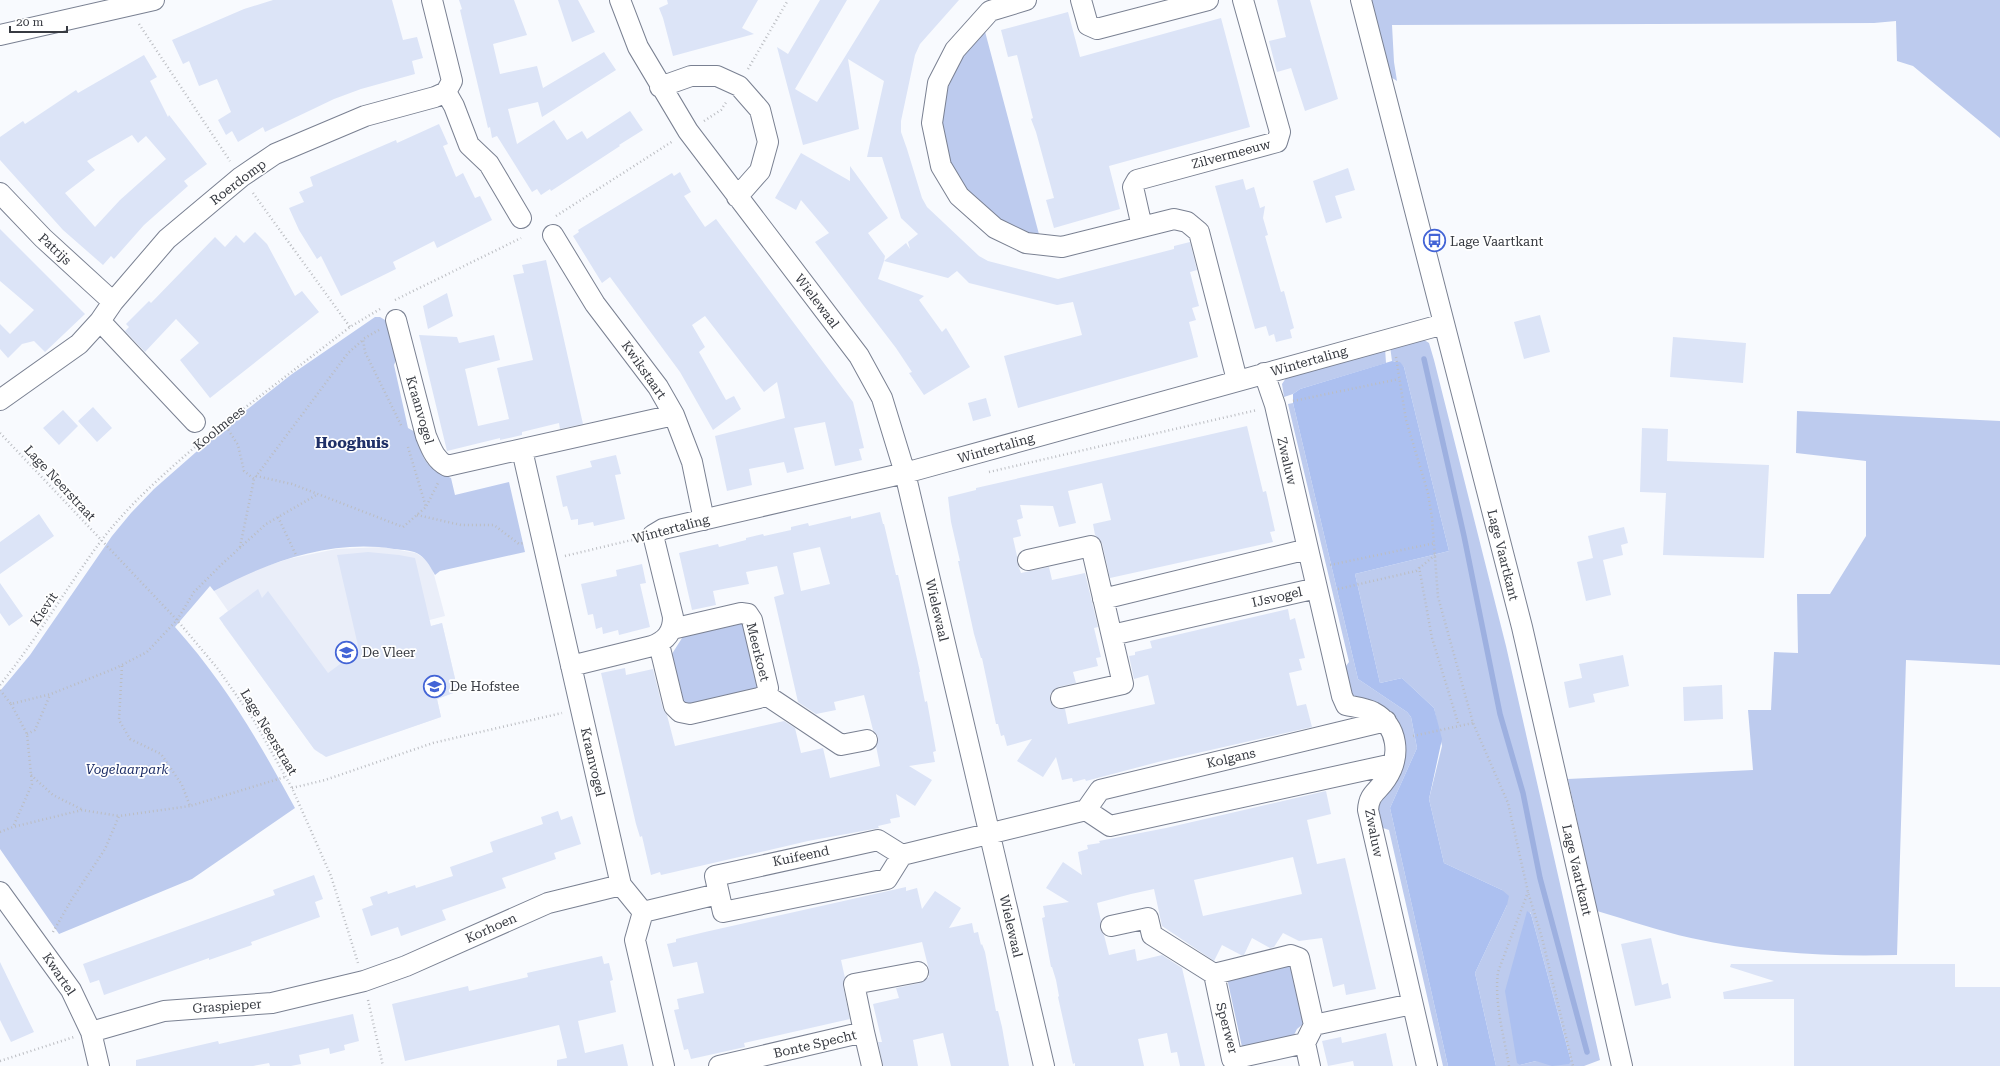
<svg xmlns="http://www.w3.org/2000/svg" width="2000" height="1066" viewBox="0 0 2000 1066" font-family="'Roboto Serif',serif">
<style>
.built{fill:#eaeef9}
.green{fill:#bdcbee;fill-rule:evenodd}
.forest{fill:#acc0f0}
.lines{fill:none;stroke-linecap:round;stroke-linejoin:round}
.stream{stroke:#9db0e0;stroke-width:5.5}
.building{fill:#dce4f7;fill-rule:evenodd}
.minor-casing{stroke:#7a8192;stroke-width:22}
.path{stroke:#bbbdc2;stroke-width:2.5;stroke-dasharray:1 3;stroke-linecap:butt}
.minor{stroke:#fff;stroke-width:20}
.labels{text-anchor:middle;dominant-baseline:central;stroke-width:3.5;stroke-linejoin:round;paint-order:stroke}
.street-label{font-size:13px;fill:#373a41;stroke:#fff}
.poi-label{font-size:13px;fill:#373a41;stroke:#fff;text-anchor:start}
.park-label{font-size:13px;font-style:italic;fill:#1e2f68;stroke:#fff}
.quarter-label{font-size:15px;font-weight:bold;fill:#1f3068;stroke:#fff}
</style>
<rect width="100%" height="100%" fill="#f8fafe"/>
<path class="built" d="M382,547l34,6 9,6 8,12 12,45 -23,6 2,6 18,-5 15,64 -2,1 1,4 -19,7 4,18 -109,37h-11l-6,-4 -92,-126 1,-10 4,-3 -14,-20 38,-20 36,-12 48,-10z"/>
<path class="green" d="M1368,0h632v138l-87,-72 -16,-5 -1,-40 -22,2 -482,2 2,37 3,19 -11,-7z
M983,24l57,214 -31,-11 -33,-24 -16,-21 -15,-25 -7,-25 11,-58z
M375,317h5l5,3 16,29 -7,16 14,63 9,5c6,29 7,32 34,45l4,17 54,-13 16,70 -85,19 -5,4c-4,-7 -8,-15 -15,-20 -7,-5 -17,-5 -26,-6 -62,-10 -127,13 -180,42l-4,-5 -35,41c51,57 84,115 120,181l-103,71 -133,55 -59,-85v-158l30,-36 82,-119 19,-23 23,-24 66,-58 72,-57z
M1421,338l8,5 5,17 72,286 94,414 -16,6h-88l-21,-93 32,-68 -5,-15 -58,-27 -15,-64 13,-53 -8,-38 -32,-30 -22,5 -25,-109 94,-23 -45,-184 -8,-6h-4l-2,-15zM1530,912l1,2 40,147h-35l-16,4z
M1385,348l1,15 -86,26 -7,5 -9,3 -2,-13 6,-9z
M1293,403l65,276 49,33 4,5 6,31 -27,60 58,258h-5l-54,-236 -9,-3 -5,-23 27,-66 -51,-38 -8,-30 6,-8 -61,-258z
M1797,411l203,10v244l-94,-5 -9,295c-69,2 -138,-2 -206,-17 -32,-7 -63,-18 -94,-27l-29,-132 185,-9 -5,-60h23l3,-58 24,1 -1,-59h33l36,-58v-75l-70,-8z
M743,618l16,70 -76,17 -13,-48 19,-30z
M1294,962l14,58 -11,9 -4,8 -51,10 -15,-69z"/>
<path class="forest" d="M1392,361l8,1 4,5 45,184 -94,23 25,109 22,-5 32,30 8,31 -13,60 15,64 58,27 7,6 -2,9 -32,68 21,93h-48l-58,-258 27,-60 -6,-31 -4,-5 -49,-33 -65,-276v-9l7,-5z
M1527,911l4,3 40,147 -2,3 -17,2 -16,-5 -16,4 -3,-2 -12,-72z"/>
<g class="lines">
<path class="stream" d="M1424,359l40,177 36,178 23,79 17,85 47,174"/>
</g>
<path class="building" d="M273,0h119l11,40 14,-3 6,21 -11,3 3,13 -54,15 -27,10 -69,33 -2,-5 -25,15 -6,-11 -6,4 -8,-15 13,-8 -14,-33 -18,7 -10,-25 -6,3 -11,-24 72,-31z
M459,0h55l13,35 -34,9 7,30 37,-8 6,22 61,-36 12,18 -74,47 -4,-15 -30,7 9,35 37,-24 13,20 15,-9 5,8 43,-28 13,19 -24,15 1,1 -69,45 -1,-2 -9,6 -4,-6 -5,3 -35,-56 -5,2 -2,-11 -2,1 -28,-118 2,-1z
M558,0h20l17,32 -23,10z
M667,0h91l-16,28 12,6 -81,22 -10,-38 -4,-10 9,-4z
M820,0h27l-52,89 22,13 63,-102h79l-39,44 -5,11 -14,66v11l6,17 15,49 5,9 52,49 9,5 70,18 116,-30v-3l16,-4 7,28 -7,2 9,34 -7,2 4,12 -7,2 9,35 -180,51 -14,-52 78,-21 -9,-33 -16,3 -88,-22 -12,-12 -9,7 -64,-17 -6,18 46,17 -5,4 23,32 4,-4 24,39 -46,28 -15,-22 3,-1 -16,-24 -81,-106 14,-9 -28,-33 -5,10 -21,-12 26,-45 49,28v-15l38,52 -20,15 17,23 -1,5 22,-18 4,6 -2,-7 10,-8 -17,-16 -19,-61h-15l17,-76 -36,-22 11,70 -56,16 -26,-98 11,7z
M1277,0h33l28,99 -33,12 -14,-43 -14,4 -8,-31 17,-4z
M1068,12l12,45 141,-39 29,109 -141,39 11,43 -66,19 -8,-28 8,-2 -18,-66 -5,-13 2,-1 -16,-63 -9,2 -7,-27z
M144,55l13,22 -7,4 18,36 1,-2 38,49 -23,17 4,5 -44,39 -30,34 -3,-3 -8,9 -40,-35 -63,-70v-23l23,-16 2,3 51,-34 2,3zM132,135l6,8 8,-7 20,23 -46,41 -25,27 -30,-34 30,-23 -8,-9z
M439,124l9,20 -5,2 13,31 7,-4 12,25 5,-2 12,24 -55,28 -3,-7 -41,21 3,7 -55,27 -20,-40 -4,3 -18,-29 -10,-22 15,-6 -5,-10 14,-6 -3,-9 86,-37 1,3z
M1348,168l7,22 -20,6 7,22 -16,5 -13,-42z
M680,172l11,20 -7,4 21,31 11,-8 137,183 11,46 -5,1 3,11 -27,6 -10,-44 -31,6 10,41 -17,4 -3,-11 -35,7 3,16 -25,6 -12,-55 70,-18 -8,-36 -13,10 -59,-76 -13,9 13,22 -6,5 27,48 8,-4 7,13 -28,21 -33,-58 -70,-95 -8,6 -29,-47 6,-4 -1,-2 18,-11 76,-46 2,3z
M1243,179l3,11 8,-3 6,21 5,-2 -2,12 5,17 -3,1 16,56 3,-1 10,37 -4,2 2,8 -16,4 -2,-8 -5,2 -3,-10 -11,3 -40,-143z
M0,229l85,85 -40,38 -11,-11 -12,3 -14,14 -8,-9v-25l10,10 24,-24 -34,-29z
M255,232l12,12 28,52 7,-5 17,21 -109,86 -30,-38 19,-17 -23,-24 -31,33 -20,-21 4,-4 -3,-3 23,-23 2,2 64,-66 10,10 11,-12 8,8z
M546,260l37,164 -23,5 -1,-6 -37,9v3l-22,5v-2l-53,13 -28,-116 38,2 2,6 35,-8 6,25 -35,9 13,57 31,-7 -12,-51 36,-8 -20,-85 11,-2 -2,-8z
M447,293l6,23 -25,13 -5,-23z
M1540,315l10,37 -26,7 -10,-37z
M1673,337l73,6 -3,40 -73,-6z
M986,398l5,18 -18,5 -5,-18z
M93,407l19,21 -15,14 -19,-21z
M63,410l15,16 -19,19 -16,-17z
M1247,426l16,66 3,-1 7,31 2,9 -5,1 3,10 -163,36 -8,-35 -7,-8 -2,-11 18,-4 -9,-37 -34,8 8,32 -17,4 -6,-21 -33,-1 3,13 -6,2 4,16 -8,2 4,18v6l4,11 28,-6 3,13 33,-7 13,54 -4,1 7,29 -5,1 2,8 -25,6 3,11 -18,4 -8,7v7l3,5 5,3h7l3,15 87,-20 -7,-29 -14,4 -5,-23 6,-1v-3l17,-4 -2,-7 138,-32 2,11 5,-2 10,40 -6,1 3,11 -13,3 8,33 9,-2 6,23 -154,35 -72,19 -1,-2 -12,3 -1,-4 -10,2 -6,-23 -13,20 -26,-16 15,-22 -25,7 -3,-11 -3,1 -3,-12h-2l-14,-66h-1l-7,-24 -16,-73h2l-9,-39 -3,-25 28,-7v-2z
M1642,428l26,1 -1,32 102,4 -5,93 -101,-3 3,-62 -26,-1z
M616,455l5,19 -6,1 10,44 -31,7 -1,-4 -15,3v-6l-7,1 -4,-14 -4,1 -7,-31 36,-9 -2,-6z
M880,512l3,12h1l12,51h2l22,97h-1l6,30 2,-1 9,50 -3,1 2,10 -26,4 23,14 -17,26 -19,-12 4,23 -10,2 1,4 -13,3 1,2 -71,13 -147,34 -1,-3 -9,3 -9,-39 -2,1 -4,-13 -35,-151 24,-5 1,7 27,-6 10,40 4,6 8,31 109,-25 11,7 6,25 22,-5 7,30 50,-12 -4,-20 2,-9 -5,-7 -9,-35 -30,7 2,8 -20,4 -18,-12 -24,-105 10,-3 -7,-28 -31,6 3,12 -36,7 3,14 -24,5 -13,-57 39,-9 1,3 27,-7v-2l17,-4 1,2 27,-6v-3l17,-4 1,3 42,-10v3zM820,547l10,37 -29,7 -8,-38z
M39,514l15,22 -54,38v-32z
M1624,527l4,16 -7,2 2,10 -20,5 8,35 -25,6 -9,-39 16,-4 -5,-22z
M368,552l31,3 16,3 16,68 11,-3 15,64h-2l1,5 -19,7 4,18 -115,40 -12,-8 -95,-131 39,-29 4,9 6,-7 60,82 31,-23 -22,-95z
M642,564l4,19 -6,1 10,43 -31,8 -1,-5 -15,4 -1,-7 -6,2 -3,-15 -5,1 -7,-31 36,-8 -1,-6z
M0,583l23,33 -14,10 -9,-13z
M1623,655l6,31 -36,8 2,8 -26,6 -5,-26 18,-4 -3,-14z
M1722,685l1,34 -39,2 -1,-34z
M1326,791l5,23 -24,6 10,44 28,-6 31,131 -30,6 -2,-11 -11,3 -11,-49 -23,3 -16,-8 -9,14 -4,1 -18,-10 -8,17h-3l-19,-10 -8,16 -52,-35 -8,-37 -23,5 -34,9 4,18 -1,8 4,6 5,20 26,-6 2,12 25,-6 20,13 23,98h-25l-3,-14 -6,1 -4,-20 -29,6 6,27h-69v-3l-2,1 -15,-67 1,-1 -3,-16 -4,-13h-1l-9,-49 3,-1 -2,-11 26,-4 -23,-14 17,-26 19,13 -4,-23 10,-3 -1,-4 13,-2 -1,-2 67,-13zM1293,857l9,37 -99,22 -9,-36z
M558,811l3,9 11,-4 9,28 -27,9 2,6 -54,19 4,10 -64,22 4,10 -45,16 -3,-9 -27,9 -9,-27 11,-4 -3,-8 17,-6 1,3 27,-9 1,3 37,-12 -3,-9 43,-15 -3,-10 53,-18 -2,-7z
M314,875l9,24 -8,3 5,15 -69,25 1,3 -43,15v-2l-105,37 -5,-15 -9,3 -7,-19 192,-69 -2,-5z
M906,887v4l11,-3 5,21 13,-18 26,17 -12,20 23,-5 2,10 4,-1 3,13 1,-1 3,8 11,59h2l4,16 7,39h-58l-8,-33 -30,7 5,26h-35l-5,-24h4l-9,-38 26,-6 -3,-10 24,-5 9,-6v-7l-7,-28 -81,18 4,18 -2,8 7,33 -106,24 1,4 -54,12 -3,-10 -4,1 -10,-40 5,-1 -2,-10 27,-6 -7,-31 -24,5 -6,-23 9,-2v-3l29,-7z
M1651,938l11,47 6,-2 3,15 -36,8 -14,-62z
M602,956l2,8 5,-1 4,17 -3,1 6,31 -38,9 7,32 38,-9 5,22h-71v-6l10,-2 -8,-33 -154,36 -13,-57 76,-18 1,5 29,-7 30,-7 -1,-4z
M0,962l34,70 -23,10 -11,-22z
M1731,964h224v23h45v79h-206v-67h-70l-1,-7 51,-11 -44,-14z
M353,1014l6,27 -15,4 1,5 -15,4 -1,-6 -30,7 2,9 -10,2h-21l-1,-3 -16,3h-117v-6l82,-19 1,3z
M1386,1033l7,33h-39l-1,-5 -25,5 -6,-25 19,-4 1,6z"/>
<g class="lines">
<defs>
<path id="minor" d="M620,0l18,47 50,84 171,225 23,42 23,75 139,593
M1026,0l-36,11 -35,39 -17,33 -6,40 9,43 18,30 36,32 31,15 36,4 112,-28 13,3 12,10 38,148
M1081,0l7,25 9,4 111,-29
M1361,0l161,627 100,439
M0,35l154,-35
M660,87l31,-11h26l22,10 21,24 8,32 -8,29 -23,26
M446,92l8,14 15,39 20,19 32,54
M0,193l43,45 70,64
M1142,227l-9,-40 4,-7 140,-38 3,-10 -37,-132
M553,235l42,69 63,83 16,28 18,47 12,58
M396,320l30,116c5,12 9,24 21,30l227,-51
M100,321l95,101
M1264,373l11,32 33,144
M0,400l79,-56 21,-23 13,-19 54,-63 74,-62 34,-23 90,-38 70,-19 11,-5 6,-11 -20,-81
M522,450l99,435 22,27 -8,28 29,126
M1028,560l63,-14 32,138 -62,14
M1317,588l25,108 4,9c9,2 20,3 27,7 26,14 28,45 13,67 -9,14 -17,14 -18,31l59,256
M1103,599l205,-50 9,39 -205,47
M659,644l15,62 6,6 10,2 69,-16 7,-3 2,-7 -16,-68 -4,-6 -7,-1 -69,16
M571,666l81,-20c14,-5 21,-14 21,-29l-20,-82 10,-6 242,-56 539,-149
M766,695l75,50 26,-5
M1386,721l-286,69 -14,20 24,16 283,-62
M902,855l-24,-15 -163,36 8,36 164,-33 15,-24 184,-45
M0,892l71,98 20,42 8,34
M643,912l75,-18
M1111,926l37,-8 4,17 62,39
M91,1032l73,-21 108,-8 92,-22 42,-15 142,-63 73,-18
M864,1032l-10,-48 64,-12
M1305,1043l-73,16 -18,-85 77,-19 8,3 15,67
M719,1066l145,-34 8,34
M1310,1066l-5,-23 9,-18 98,-21"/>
</defs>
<use href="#minor" class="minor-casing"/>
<path class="path" d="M139,24l91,137
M748,69l40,-69
M704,121l17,-11 6,-9
M253,193l97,134
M556,216l117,-75
M395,300l126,-62
M379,330l-16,9 2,13 37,75
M1396,357l10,63 22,73 4,25 6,79 35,126 35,80 20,89 14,46 31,128
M1293,401l106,-22
M224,423l14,22 6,26 10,8 94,-126 15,-13
M0,433l177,187 41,49 35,50 39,69 39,88 27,87
M212,433l138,-106 30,-18
M408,447l18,60 12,-24
M989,472l268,-62
M256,476l36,8 111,43 23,-20
M417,515l44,10h33l25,19 5,-1
M278,517l18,38
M240,547l14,-68
M565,556l71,-17
M1330,565l105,-22
M1419,567l13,71 27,88
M1338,589l78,-18 19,-16
M122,666l-3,54 11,19 31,15 21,31 8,21 95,-29
M0,685c37,-46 66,-97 101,-144 29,-38 65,-69 101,-100
M0,690l11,14 40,-10 65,-26 31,-16 30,-32 17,-28 27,-27 45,-41 52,-30
M11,704l16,30 5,50 -19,43
M27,734l8,-4 15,-35
M1413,736l60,-13
M31,775l22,20 28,14
M292,788l33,-8 108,-37 129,-30
M0,832l13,-5 69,-17 37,6
M53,932l19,-33 33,-50 14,-33 71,-10
M368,1000l15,66
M0,1061l74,-24
M1509,1066c-5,-30 -15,-63 -11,-94l30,-80"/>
<use href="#minor" class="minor"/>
</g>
<defs>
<symbol id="bus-ring" viewBox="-11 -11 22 22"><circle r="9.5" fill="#fff" stroke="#4364d6" stroke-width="1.5"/><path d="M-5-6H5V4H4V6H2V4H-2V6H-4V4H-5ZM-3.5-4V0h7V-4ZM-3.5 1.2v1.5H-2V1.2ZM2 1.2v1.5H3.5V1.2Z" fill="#4364d6"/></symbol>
<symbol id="school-ring" viewBox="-11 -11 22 22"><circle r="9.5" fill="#fff" stroke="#4364d6" stroke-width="1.5"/><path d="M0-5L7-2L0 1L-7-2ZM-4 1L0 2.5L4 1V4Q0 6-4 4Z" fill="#4364d6"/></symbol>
</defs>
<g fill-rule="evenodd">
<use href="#bus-ring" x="1422" y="228" width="25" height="25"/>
<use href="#school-ring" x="334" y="640" width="25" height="25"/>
<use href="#school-ring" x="422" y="674" width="25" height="25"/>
</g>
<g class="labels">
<g class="street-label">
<text transform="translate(1231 154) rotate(-15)">Zilvermeeuw</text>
<text transform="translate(238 182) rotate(-37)">Roerdomp</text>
<text transform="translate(55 249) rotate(43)">Patrijs</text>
<text transform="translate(817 301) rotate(53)">Wielewaal</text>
<text transform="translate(1309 361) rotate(-16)">Wintertaling</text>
<text transform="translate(644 370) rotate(55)">Kwikstaart</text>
<text transform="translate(420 410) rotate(74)">Kraanvogel</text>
<text transform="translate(219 428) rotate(-39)">Koolmees</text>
<text transform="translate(996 448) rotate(-16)">Wintertaling</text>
<text transform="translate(1287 461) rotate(77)">Zwaluw</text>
<text transform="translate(60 483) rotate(47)">Lage Neerstraat</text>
<text transform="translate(671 529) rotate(-15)">Wintertaling</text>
<text transform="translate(1503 555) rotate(76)">Lage Vaartkant</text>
<text transform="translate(1277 597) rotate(-13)">IJsvogel</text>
<text transform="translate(44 609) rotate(-56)">Kievit</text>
<text transform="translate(937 610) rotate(77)">Wielewaal</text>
<text transform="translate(758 652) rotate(76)">Meerkoet</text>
<text transform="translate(269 732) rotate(59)">Lage Neerstraat</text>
<text transform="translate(1231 758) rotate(-13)">Kolgans</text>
<text transform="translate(593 762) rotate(77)">Kraanvogel</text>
<text transform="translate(1374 833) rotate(79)">Zwaluw</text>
<text transform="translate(801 856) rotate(-12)">Kuifeend</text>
<text transform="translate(1577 870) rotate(77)">Lage Vaartkant</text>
<text transform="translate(1011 926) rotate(77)">Wielewaal</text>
<text transform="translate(491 928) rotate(-24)">Korhoen</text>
<text transform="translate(59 974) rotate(56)">Kwartel</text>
<text transform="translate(227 1006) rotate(-4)">Graspieper</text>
<text transform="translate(1227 1028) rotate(75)">Sperwer</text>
<text transform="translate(815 1044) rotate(-13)">Bonte Specht</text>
</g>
<g class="poi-label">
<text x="1450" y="241">Lage Vaartkant</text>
<text x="362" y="652">De Vleer</text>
<text x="450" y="686">De Hofstee</text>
</g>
<g class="park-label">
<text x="127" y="769">Vogelaarpark</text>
</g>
<g class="quarter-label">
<text x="352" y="443">Hooghuis</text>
</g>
</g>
<path d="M10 26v6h57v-6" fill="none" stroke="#373a41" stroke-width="2"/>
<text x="16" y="26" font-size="12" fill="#373a41" stroke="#ffffff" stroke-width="3" paint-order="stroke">20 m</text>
</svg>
